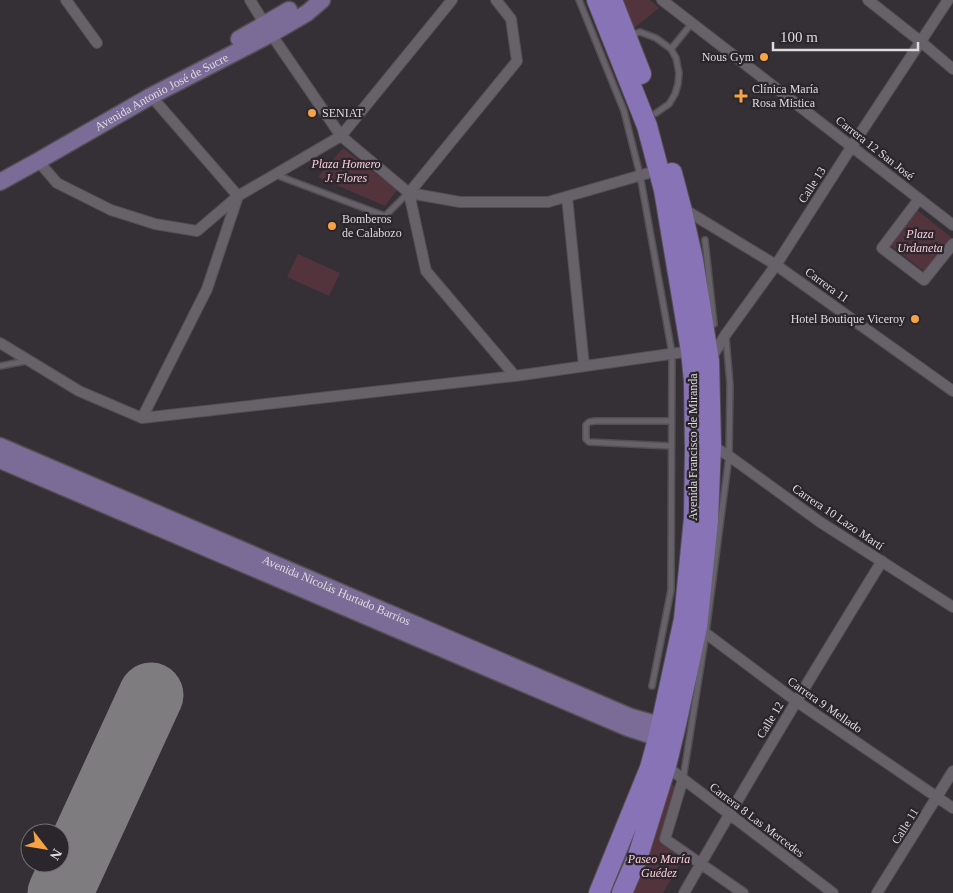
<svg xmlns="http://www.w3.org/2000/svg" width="953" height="893" viewBox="0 0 953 893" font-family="'Times New Roman',serif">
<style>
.green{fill:#53343d}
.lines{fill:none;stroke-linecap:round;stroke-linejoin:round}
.runway{stroke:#7f7c80;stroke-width:65}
.lane-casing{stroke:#524f53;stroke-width:8}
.street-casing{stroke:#524f53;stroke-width:12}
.primary-casing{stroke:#524f53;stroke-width:19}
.highway-casing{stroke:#524f53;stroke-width:22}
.lane{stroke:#676269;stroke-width:5}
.street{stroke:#676269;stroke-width:10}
.primary{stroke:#7a6c97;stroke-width:16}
.highway{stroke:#8773b6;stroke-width:20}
.poi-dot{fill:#f5a345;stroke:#2a262b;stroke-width:2}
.labels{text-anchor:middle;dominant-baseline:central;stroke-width:4.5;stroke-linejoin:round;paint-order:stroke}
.poi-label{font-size:12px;fill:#dedbde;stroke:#2a262b;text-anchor:start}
.street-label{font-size:12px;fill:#dedbde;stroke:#2a262b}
.park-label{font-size:12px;font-style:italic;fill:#ffcdd9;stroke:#2a262b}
</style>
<rect width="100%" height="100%" fill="#343035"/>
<path class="green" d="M620,0h30l9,8 -26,21z
M343,148l54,42 -12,16 -67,-29z
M916,209l36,29 -27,34 -36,-28z
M298,254l42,19 -11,23 -42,-19z
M670,783l6,4 -16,56 23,16 -20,34h-33z"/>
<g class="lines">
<path class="runway" d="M60,893l91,-198"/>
<defs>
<path id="lane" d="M579,0l45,111 16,64 32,178 -1,237 -19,96
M630,35l10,-3 16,6 15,11 5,9 3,15 -1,11 -3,10 -6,10 -13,9
M671,49l21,-26
M276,175l109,41 23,-23
M705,240l9,84
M0,366l26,-5
M671,446l-82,-4 -3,-3v-14l3,-3 6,-1h76
M683,779l23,-146 23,-177 1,-71 -4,-48"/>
<path id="street" d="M66,0l31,43
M250,0l21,34 70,102 68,57 108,-132 -6,-42 -15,-19
M662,0l291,225
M868,0l52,41 33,28
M38,161l19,22 54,27 44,14 42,7 41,-35 103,-60 111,-136
M659,170l-111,32h-88l-51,-9 17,78 89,105 176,-25
M567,197l17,169
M919,199l-37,49 42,32 29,-36
M682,208l94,57 177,126
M0,343l79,48 63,27 373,-42
M710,360l16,-26 50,-69 76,-119 96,-146
M142,418l65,-129 31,-93 -87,-100
M711,445l18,11 91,66 133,85
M696,626l100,75 157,107
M666,766l167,127
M683,779l-18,60 78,54
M684,893c64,-112 130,-222 198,-332
M877,893l76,-122"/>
<g id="primary">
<path d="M239,39l50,-29"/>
<path id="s1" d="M0,182l38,-21 113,-65 120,-62 36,-21 15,-13"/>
<path id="s2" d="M0,446l631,271 42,12"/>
<path d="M0,460l628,268 40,13"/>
</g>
<path id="highway" d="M597,0l50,126 17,64 27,161 3,30 1,68 -1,69 -10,101 -26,120 -8,29 -51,125
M612,0l29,74
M622,893l16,-37 28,-90 9,-37 22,-102 11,-106 3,-76 -2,-84 -16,-101 -12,-53 -9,-34"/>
</defs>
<use href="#lane" class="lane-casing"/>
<use href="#street" class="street-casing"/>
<use href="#primary" class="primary-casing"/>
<use href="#highway" class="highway-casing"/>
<use href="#lane" class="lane"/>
<use href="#street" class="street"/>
<use href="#primary" class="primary"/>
<use href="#highway" class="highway"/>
</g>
<g class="poi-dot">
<circle cx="764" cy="57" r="5"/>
<path d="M738.5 88.5h5v5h5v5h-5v5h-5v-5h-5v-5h5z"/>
<circle cx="312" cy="113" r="5"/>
<circle cx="332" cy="226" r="5"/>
<circle cx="915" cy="319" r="5"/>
</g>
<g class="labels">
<g class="poi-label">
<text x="754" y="57" text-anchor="end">Nous Gym</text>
<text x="752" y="89">Clínica María<tspan x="752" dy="14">Rosa Mistica</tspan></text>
<text x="322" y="113">SENIAT</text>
<text x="342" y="219">Bomberos<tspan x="342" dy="14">de Calabozo</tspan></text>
<text x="905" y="319" text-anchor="end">Hotel Boutique Viceroy</text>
</g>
<g class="street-label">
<text stroke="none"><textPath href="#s1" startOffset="185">Avenida Antonio José de Sucre</textPath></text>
<text transform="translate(875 148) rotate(38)">Carrera 12 San José</text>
<text transform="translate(812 185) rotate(-57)">Calle 13</text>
<text transform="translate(827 285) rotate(36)">Carrera 11</text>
<text transform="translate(693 447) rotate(-90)">Avenida Francisco de Miranda</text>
<text transform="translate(838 517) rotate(34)">Carrera 10 Lazo Martí</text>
<text stroke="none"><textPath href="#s2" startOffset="366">Avenida Nicolás Hurtado Barrios</textPath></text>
<text transform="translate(825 705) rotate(35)">Carrera 9 Mellado</text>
<text transform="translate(770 720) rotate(-59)">Calle 12</text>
<text transform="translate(757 820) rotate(37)">Carrera 8 Las Mercedes</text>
<text transform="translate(905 826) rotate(-58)">Calle 11</text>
</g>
<g class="park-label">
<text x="346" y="164">Plaza Homero<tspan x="346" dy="14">J. Flores</tspan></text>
<text x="920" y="234">Plaza<tspan x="920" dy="14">Urdaneta</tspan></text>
<text x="659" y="859">Paseo María<tspan x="659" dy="14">Guédez</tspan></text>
</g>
</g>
<g transform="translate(45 848) rotate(121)"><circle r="24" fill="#2a262b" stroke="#726e73"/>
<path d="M0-4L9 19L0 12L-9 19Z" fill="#f5a345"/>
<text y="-8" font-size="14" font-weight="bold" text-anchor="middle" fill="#dedbde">N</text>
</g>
<path d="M773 42v8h145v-8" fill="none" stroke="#dedbde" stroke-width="2.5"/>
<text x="780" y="42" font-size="15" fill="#dedbde" stroke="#2a262b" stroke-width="4" paint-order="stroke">100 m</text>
</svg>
